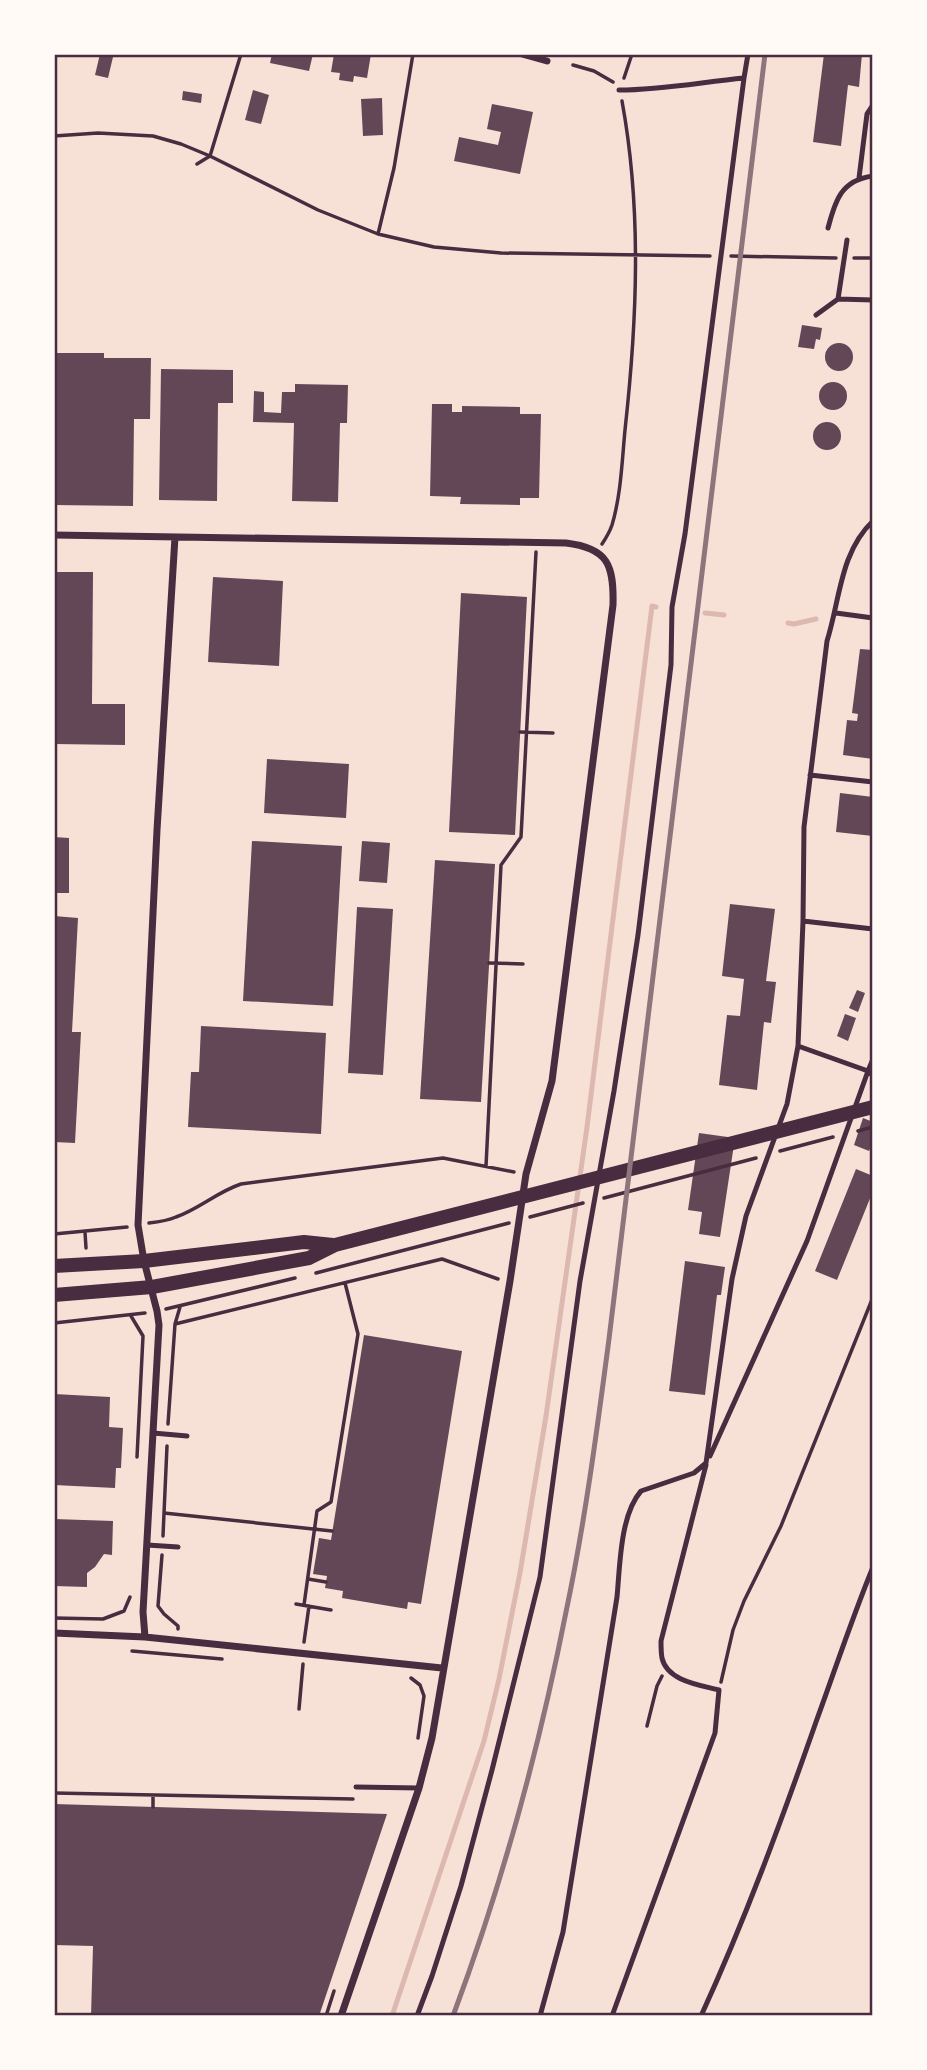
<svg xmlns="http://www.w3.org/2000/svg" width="927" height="2070" viewBox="0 0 927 2070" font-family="Jost,sans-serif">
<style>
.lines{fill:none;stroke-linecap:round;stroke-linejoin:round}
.stream{stroke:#dcb8b0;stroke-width:5}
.building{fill:#644757}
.path{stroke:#4a2c40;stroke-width:3.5}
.service{stroke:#4a2c40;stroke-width:5}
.minor{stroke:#4a2c40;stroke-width:7}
.secondary{stroke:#4a2c40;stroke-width:14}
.rail{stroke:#8f747c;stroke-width:5}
.neatline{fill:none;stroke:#4a2c40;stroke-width:2.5}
</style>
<rect width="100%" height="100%" fill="#f7e1d7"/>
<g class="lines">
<path class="stream" d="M705,613l19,2
M788,623l6,1 22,-5
M392,2016l92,-275 15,-62 21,-106 26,-157 41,-289 65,-521 4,1"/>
</g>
<path class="building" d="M100,54l13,3 -5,21 -13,-3z
M272,54h41l-4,17 -39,-8z
M334,54h37l-4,24 -13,-2 -1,6 -14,-2 1,-7 -9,-1z
M824,54h38l-3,33 -11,-2 -7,61 -28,-4z
M253,90l16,5 -8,29 -16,-4z
M183,91l19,3 -1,9 -19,-3z
M382,98l1,37 -20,1 -2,-37z
M492,104l41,8 -13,62 -66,-13 5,-24 39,8 3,-13 -14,-3z
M802,325l20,3 -2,12 -4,-1 -2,10 -16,-2z
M825 357a14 14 0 1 1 28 0a14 14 0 1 1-28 0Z
M54,353h50v5h47l-1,61h-16l-1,87 -79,-1z
M161,369l72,1v33h-15l-1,98 -58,-1z
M819 396a14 14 0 1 1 28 0a14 14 0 1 1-28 0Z
M295,384l53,1 -1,38h-7l-2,79 -46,-1 2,-78 -41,-1 1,-31 10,1v20l17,1 1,-21h13z
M432,404h20v8h10v-6l58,1v7h21l-2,84h-19v7l-60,-1 1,-7 -31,-1z
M813 436a14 14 0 1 1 28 0a14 14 0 1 1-28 0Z
M54,572h39l-1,132h33v41l-71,-1z
M213,577l70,4 -4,85 -71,-4z
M461,593l66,4 -12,238 -66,-3z
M860,649l13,1v109l-30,-4 4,-35 10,1 1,-7 -6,-1z
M267,759l82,5 -3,54 -82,-5z
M840,793l33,4v39l-37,-4z
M54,837l15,1v55h-15z
M252,841l90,5 -9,160 -90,-5z
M362,841l28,2 -3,40 -28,-2z
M435,860l60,4 -14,238 -61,-3z
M730,904l45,5 -9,72 10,1 -5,41 -7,-1 -7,68 -38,-5 8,-70 13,1 4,-37 -22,-3z
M357,907l36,2 -10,166 -35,-2z
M54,916l24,2 -6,114h9l-6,111 -21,-1z
M857,990l8,3 -7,19 -9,-4z
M845,1014l11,4 -8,23 -11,-5z
M201,1026l125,7 -5,101 -133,-7 3,-55h8z
M863,1118l10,4v19l-4,10 -15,-6z
M699,1133l36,5 -15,99 -21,-3 3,-22 -14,-2z
M856,1169l17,7v15l-36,89 -22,-9z
M685,1261l40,6 -4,28h-4l-12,100 -36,-4z
M364,1335l98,16 -41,253 -13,-2 -1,7 -65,-11 1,-7 -18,-3 2,-12 -14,-2 6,-36 12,2z
M54,1394l56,3 -1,30 14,1 -2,40h-5l-1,20 -61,-3z
M54,1519l59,2 -1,34 -8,-1 -9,13 -8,6v14l-33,-1z
M54,1804l333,10 -68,202h-228l2,-70 -39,-1z"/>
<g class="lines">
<path class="path" d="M573,65l21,6 19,11
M624,78l8,-24
M54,136l44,-3 55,3 28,8 29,12 108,54 60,24 56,13 67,6 209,3
M197,164l13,-8 31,-102
M378,234l16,-66 19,-114
M731,256l105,2
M854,258h19
M602,544c4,-6 8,-13 10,-19 9,-30 10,-64 13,-95 12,-109 17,-220 -3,-329
M520,732l33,1
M489,963l34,1
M858,1131l15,-4
M780,1151l53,-14
M486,1166l15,-301 20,-28 15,-285
M604,1198l152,-40
M530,1217l53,-14
M149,1223c9,-1 18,-2 27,-6 23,-8 41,-25 65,-33l202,-26 71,14
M85,1232l1,16
M54,1234l73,-7
M316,1273l193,-50
M166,1309l129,-31
M131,1316l12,20 -6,121
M54,1323l91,-10
M175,1324l267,-65 56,20
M168,1424l7,-100 5,-17
M164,1513l168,18
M163,1536l4,-90
M162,1555l-4,51 6,8 14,12v3
M308,1579l18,3
M296,1604l35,6
M304,1605l13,-94 14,-9 27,-168 -13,-51
M124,1611l6,-14
M54,1618l49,1 21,-8
M304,1642l5,-36
M132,1651l90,8
M411,1678l9,7 4,11 -6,42
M721,1682l12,-52 11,-29 37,-75 92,-229
M299,1709l4,-45
M647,1726l10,-40 5,-10
M54,1793l299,6
M153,1807v-12
M326,2016l8,-25"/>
<path class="service" d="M619,90c42,0 83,-8 125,-12l4,-24
M859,178l8,-64 6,-9
M828,228c7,-27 13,-48 45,-52
M838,299l9,-59
M816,315l22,-16 35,1
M836,613l37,5
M810,775l63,7
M803,921l70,8
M798,1046l70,25 5,-12
M153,1433l34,3
M710,1456l97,-215 61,-170 5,5
M147,1545l31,2
M356,1787l63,1
M417,2016l15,-40 29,-90 31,-116 48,-193 40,-296 34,-190 24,-156 33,-270 1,-58 13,-73 59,-456
M540,2016l23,-84 54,-335c3,-31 3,-82 24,-106l53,-18 12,-10 26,-184 14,-63 41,-112 11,-58 5,-125 1,-94 23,-186c13,-41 13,-89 46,-120
M612,2016l103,-283 4,-43c-19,-5 -52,-9 -57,-32 -1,-5 -1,-12 -1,-17l45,-176
M701,2016c44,-96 80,-194 115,-294 19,-52 36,-104 57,-155"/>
<path class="minor" d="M522,54l25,7
M54,535l512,8c42,5 48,22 47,62l-61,476 -26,93 -16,107 -78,457 -13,50 -78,228
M54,1633l91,4 297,31
M145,1637l-2,-25 16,-287 -2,-14 -13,-50 -6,-36 19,-395 18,-293"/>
<path class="secondary" d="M54,1266l90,-5 160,-19 29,3
M54,1295l98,-8 157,-29 26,-13 538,-138"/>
<path class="rail" d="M453,2016c49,-131 86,-267 113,-404 19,-90 31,-182 43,-273l156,-1285"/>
</g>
<rect width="927" height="2070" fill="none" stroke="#fffaf5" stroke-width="112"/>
<rect x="56" y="56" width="815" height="1958" class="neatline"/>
</svg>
